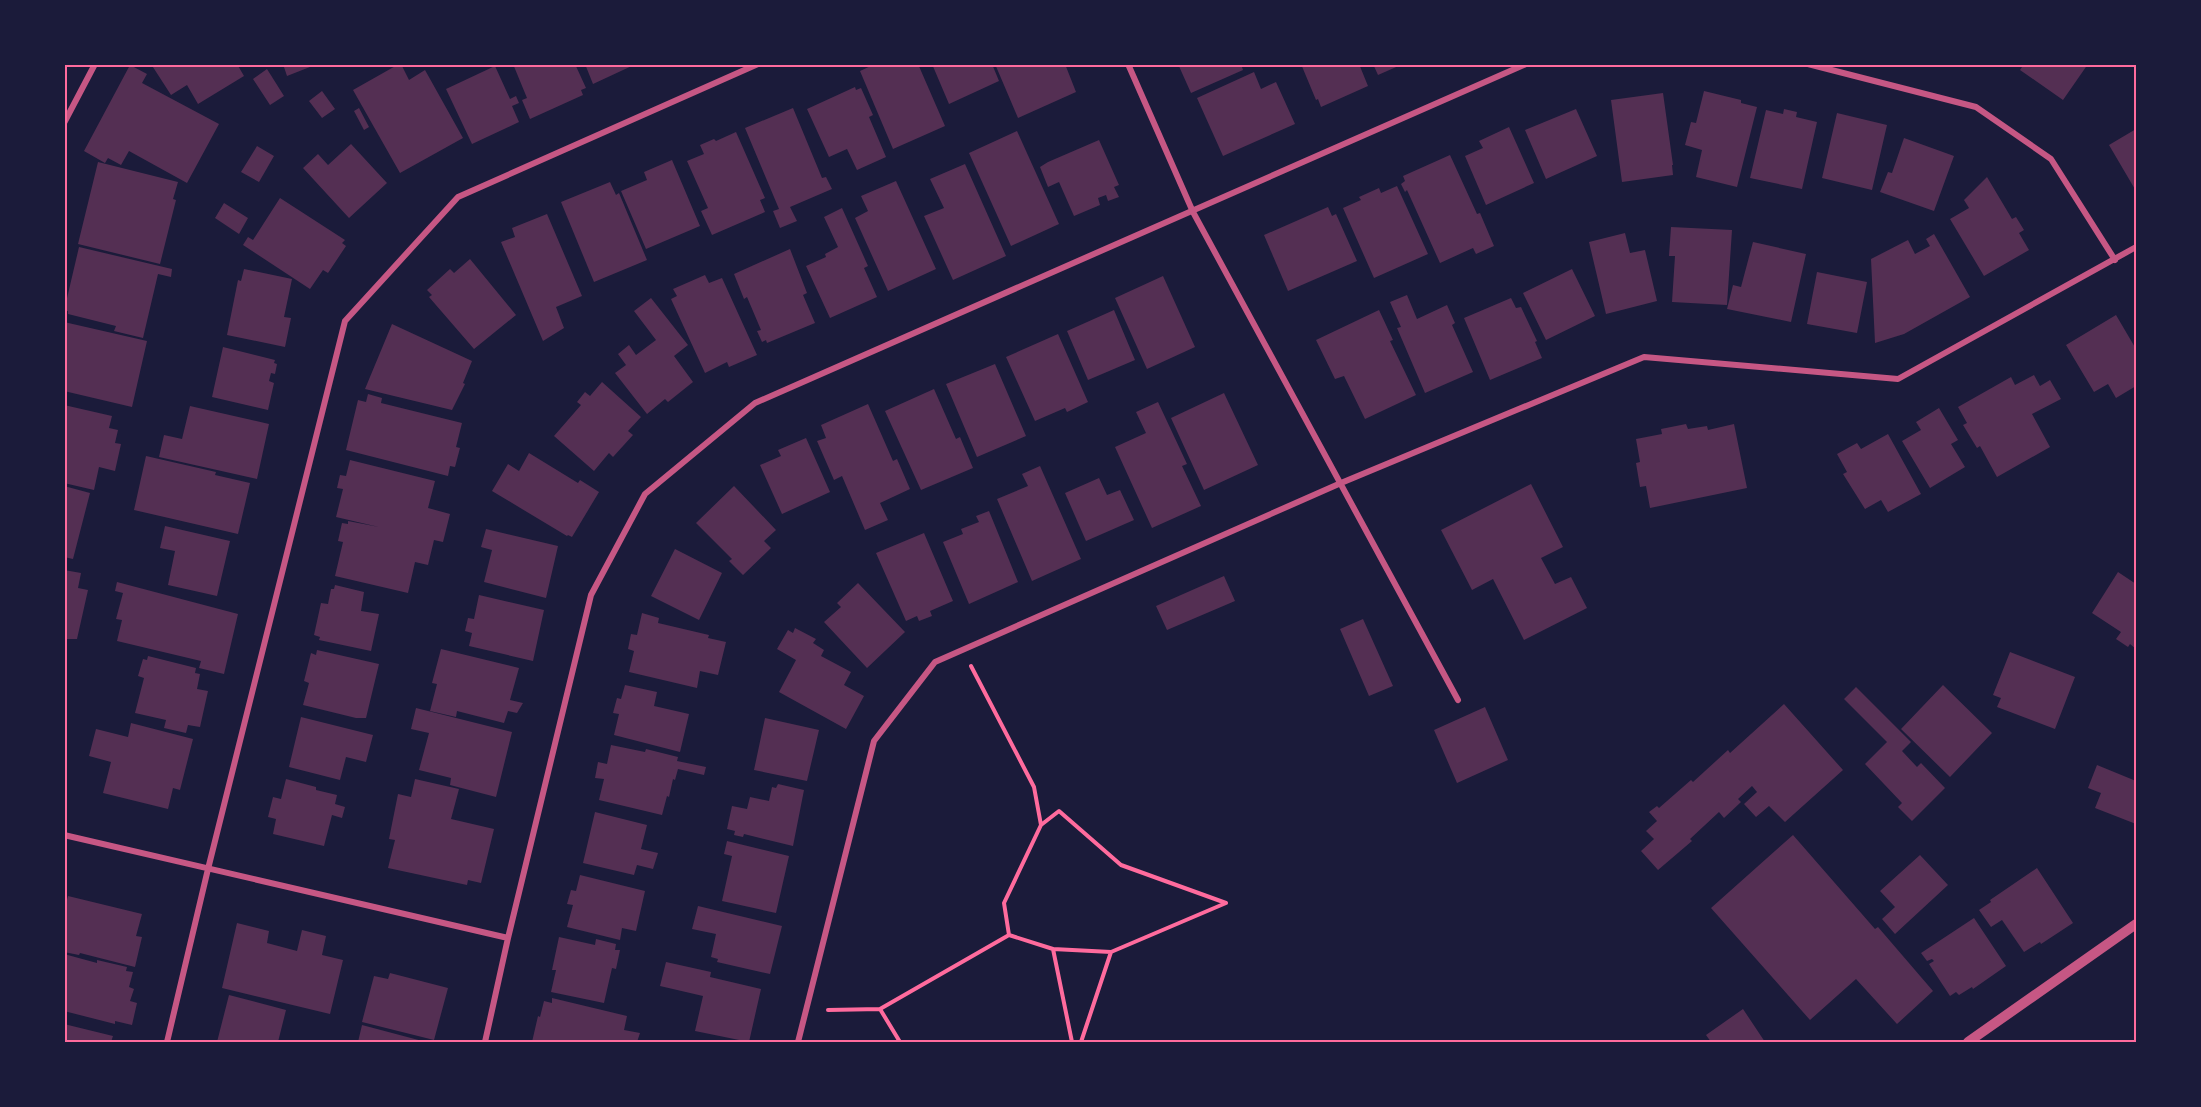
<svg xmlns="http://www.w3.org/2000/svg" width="2201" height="1107" viewBox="0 0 2201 1107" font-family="Manrope,sans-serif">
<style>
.building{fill:#542f53}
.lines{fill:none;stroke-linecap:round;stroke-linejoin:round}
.path{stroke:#ff6b9d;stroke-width:4}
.minor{stroke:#c65784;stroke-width:6}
.tertiary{stroke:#c65784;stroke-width:10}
.neatline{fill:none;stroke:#ff6b9d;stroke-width:2}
</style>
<rect width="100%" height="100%" fill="#1b1b3a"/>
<path class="building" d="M151,64h86l7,12 -46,28 -11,-19 -16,10z
M283,64h32v1l-28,11z
M399,64h2l8,16 16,-10 38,68 -63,35 -47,-83z
M513,64h62l11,24 -5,2 2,5 -53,24 -8,-19 5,-2z
M585,64h51l-43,20z
M875,64h43l27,62 -52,23 -33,-78z
M932,64h60l7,17 -50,23z
M995,64h70l11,28 -58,26z
M1178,64h63l2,6 -52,23z
M1301,64h58l9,22 -47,21 -3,-8 -2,1z
M1373,64h30l-25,11z
M2024,64h64l-25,36 -43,-30z
M130,65l17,9 -5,9 77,41 -32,59 -58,-32 -8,14 -13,-7 -3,5 -21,-12z
M495,66l15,33 6,-3 3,7 -7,3 7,16 -47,22 -26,-55z
M267,69l17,27 -14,9 -17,-26z
M1254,72l7,17 15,-7 19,42 -72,32 -26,-58z
M855,87l1,3 5,-2 12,27 -4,2 17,40 -29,13 -10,-21 -18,8 -22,-48z
M322,91l13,18 -13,9 -13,-17z
M1704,91l37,9v3l16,4 -20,80 -41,-10 6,-27 -17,-5 6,-23 5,1z
M1663,93l10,72h-1l1,10 -51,7 -11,-82z
M359,108l10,19 -5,3 -10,-19z
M793,108l29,70 4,-1 6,12 -42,18 7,14 -17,7 -7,-17 6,-2 -34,-81z
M1576,109l21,47 -51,23 -21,-49z
M1784,109l13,3 -1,5 21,5 -15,67 -52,-11 16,-68 17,4z
M1837,113l50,12 -15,65 -50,-12z
M1509,127l25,56 -48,22 -21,-49 18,-8 -4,-7z
M2136,129v62l-27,-46z
M1017,131l42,93 -48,22 -42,-93z
M736,132l29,66 -5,2 5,12 -53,23 -11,-24 7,-3 -21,-47 17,-7 -4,-9 14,-6 2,2z
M1904,138l50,18 -20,55 -54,-19 8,-20 4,1z
M1099,140l20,45 -5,2 5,10 -11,4 -2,-6 -8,3 2,7 -26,11 -15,-34 -11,5 -8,-20 8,-5z
M351,144l36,39 -38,35 -46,-50 15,-14 10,11z
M257,146l17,10 -15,26 -18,-10z
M1450,155l27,59 3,-1 14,33 -18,8 -3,-6 -33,15 -33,-73 -2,2 -4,-8 4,-3 -2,-5z
M672,160l28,66 -54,23 -25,-58 26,-11 -3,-8z
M98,162l80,20 -5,17 3,1 -16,64 -82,-20z
M965,164l41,92 -53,24 -29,-64 20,-8 -14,-29z
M1987,177l25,42 4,-2 8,13 -5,3 10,17 -45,26 -34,-57 19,-11 -5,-8z
M896,181l40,88 -48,22 -33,-73 13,-7 -7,-15z
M610,182l6,13 3,-2 28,67 -53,22 -33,-80z
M1397,186l31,68 -54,24 -31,-70 18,-8 -2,-3 20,-9 2,5z
M280,198l65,42 -3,3 4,3 -18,27 -5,-3 -13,19 -67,-44 5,-8 5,3z
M224,203l24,15 -9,16 -24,-16z
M1328,207l4,9 4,-2 21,47 -69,30 -24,-56z
M842,208l26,58 -4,2 13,29 -47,21 -24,-52 20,-9 -1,-3 13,-7 -14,-30z
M547,214l35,82 -26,11 8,21 -21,13 -42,-99 14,-5 -3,-9z
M1671,227l61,3 -5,75 -55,-3 3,-46h-6z
M1625,233l5,20 15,-3 12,51 -51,13 -17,-72z
M1934,234l36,63 -66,37 -29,9 -4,-84 37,-19 7,14 15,-8 -4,-7z
M1753,242l53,12 -15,68 -64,-13 6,-24 8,2z
M79,247l93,22 -1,8 -13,-3 -15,64 -29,-7 2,-5 -48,-12v-3h-4z
M790,249l17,44 -4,2 12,28 -48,20 -1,-3 -4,2 -5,-11 4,-1 -14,-33 -3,2 -10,-25z
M470,259l46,56 -42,34 -45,-52 3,-2 -5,-5 23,-21 4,4z
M244,269l48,10 -8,38 7,1 -6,29 -58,-12 11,-55 3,1z
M1572,269l23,47 -49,24 -23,-47z
M1817,272l50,10 -10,51 -50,-9z
M705,275l4,8 13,-5 35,77 -28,12 -2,-5 -22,11 -34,-74 6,-3 -4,-7z
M1163,276l32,71 -48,22 -32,-71z
M1407,295l10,24 30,-14 8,18 -3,2 21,47 -48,21 -28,-65 4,-1 -11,-25z
M651,298l37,47 -14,11 19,26 -25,20 -3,-3 -18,15 -32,-41 11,-8 -8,-11 11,-9 7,10 20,-15 -22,-29z
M1511,298l5,10 5,-1 16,34 -2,1 7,16 -52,22 -26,-62z
M1114,310l21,50 -47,20 -21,-49z
M1379,310l14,30 -3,1 26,54 -51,24 -21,-43 -9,3 -19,-39z
M2116,315l20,34v37l-20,12 -8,-14 -14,8 -28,-47z
M64,322l83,19 -15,66 -68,-16z
M392,324l80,37 -9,22 2,1 -13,26 -87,-21z
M1058,334l30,68 -21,10 -2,-4 -30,13 -29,-64z
M223,347l52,13 -1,3 3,1 -2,10 -4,-1 -2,8 5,2 -6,27 -56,-13z
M995,364l31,72 -49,21 -31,-73z
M2034,375l6,11 10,-6 11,19 -29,15 18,33 -53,30 -17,-31 -3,2 -14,-23 4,-2 -9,-16 53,-30 4,8z
M602,382l39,35 -13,14 5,4 -20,22 -4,-4 -15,18 -40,-35 27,-31 -4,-3 8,-10 5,4z
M934,389l22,50 4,-2 13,31 -52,22 -36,-79z
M1224,393l34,72 -54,25 -33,-72z
M368,394l14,4 -1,5 81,20 -6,24 4,1 -5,19 -5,-1 -2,10 -102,-26 12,-50 8,2z
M1158,402l29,62 -5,2 19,40 -49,22 -37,-81 31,-14 -10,-21z
M868,404l25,57 4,-2 13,30 -30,14 8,17 -23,10 -23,-54 -8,4 -17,-39 9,-3 -5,-13z
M64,405l48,11 -3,12 9,2 -3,13 6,1 -6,27 -16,-4 -5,23 -30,-7z
M190,406l79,18 -12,55 -98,-22 5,-22 18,4z
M1939,408l19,32 -7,4 14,23 -35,21 -28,-47 19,-11 -5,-8z
M1686,424l2,5 19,-3 1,4 26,-6 13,64 -97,20 -4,-22 -6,1 -4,-24 4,-1 -4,-23 26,-5 -1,-5z
M1888,434l33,60 -33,18 -7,-12 -16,9 -22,-35 4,-2 -10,-18 20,-11 4,6z
M806,438l24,54 -48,22 -22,-49 21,-9 -3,-6z
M529,453l49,30 2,-3 19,12 -27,45 -4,-2 -1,1 -75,-45 16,-27 11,7z
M146,456l70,16 -1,3 35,8 -12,51 -104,-24z
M350,460l85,21 -7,27 22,6 -7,28 -9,-2 -6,25 -13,-3 -7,31 -73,-17 8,-34 -5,-1 4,-18 6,1v-3l31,6 -43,-10 7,-28 -6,-1 3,-13 6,1z
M1040,466l41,93 -49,22 -35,-82 31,-13 -6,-12z
M1099,478l8,17 13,-5 14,30 -48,21 -21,-48z
M1531,484l32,63 -22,11 14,26 16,-7 16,31 -63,32 -31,-61 -21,11 -31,-60z
M64,486l26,7 -17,66 -9,-2z
M734,486l42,44 -12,11 7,7 -28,27 -14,-14 3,-2 -36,-36z
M989,511l29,71 -49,22 -26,-62 20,-8 -2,-5 18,-7 -3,-6z
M165,526l65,15 -13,55 -49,-11 7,-34 -15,-3z
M486,529l72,17 -12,52 -62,-16 8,-32 -11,-3z
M924,533l29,68 -23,10 2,5 -13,5 -2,-5 -11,5 -30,-68z
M675,549l47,24 -23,47 -48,-24z
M64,570l17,3 -3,15 10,2 -11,49h-13z
M2118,572l18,12v65l-6,-5 -2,3 -12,-8 5,-7 -29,-19z
M1224,576l11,25 -68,29 -11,-24z
M117,582l121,32 -14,60 -25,-6 2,-7 -84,-20 5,-21 -6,-1 7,-26 -8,-2z
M858,583l47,49 -38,36 -43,-46 17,-15 -4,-4z
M335,585l29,7 -3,19 18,3 -8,37 -52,-11 1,-3 -6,-2 7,-32 7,1 3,-15h3z
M479,595l65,15 -11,51 -64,-15 3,-13 -7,-2 3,-13 6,1z
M642,613l17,5 -1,5 51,12 -1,3 18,4 -8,33 -18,-4 -3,17 -68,-16 5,-21 -6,-2 3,-15 6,1z
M1363,619l30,67 -24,10 -29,-67z
M795,628l21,11 -3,4 11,7 -3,6 30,16 -7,13 20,11 -18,33 -67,-37 17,-32 -19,-11 11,-19 5,3z
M441,649l78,19 -9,32 13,3 -6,10 -9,-2 -4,12 -47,-12 -1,6 -26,-6 7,-27 -5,-1z
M317,650l62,14 -13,54h-10l-53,-13 6,-22 -5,-2 7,-28 5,2z
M2010,652l65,25 -20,52 -58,-22 4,-9 -8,-3z
M148,656l48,12 -1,5 5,1 -3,15 11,2 -8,36 -12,-2 -2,8 -22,-5 2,-8 -31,-7 9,-35 -6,-2 5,-17 4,1z
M625,685l32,7 -3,14 35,8 -9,38 -66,-17 5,-21 -6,-1 4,-15 4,1z
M1943,685l49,48 -42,44 -49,-48z
M1856,687l55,55 -9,9 15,16 4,-4 24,25 -33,33 -14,-14 4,-4 -37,-39 22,-22 -43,-43z
M1784,704l59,66 -58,52 -16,-16 -13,11 -12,-13 13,-12 -5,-6 -14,13 3,3 -17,16 -5,-6 -29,27 2,2 -34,29 -17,-19 13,-12 -8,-8 11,-10 -8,-9 8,-6 2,2 32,-28 2,2 35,-32 2,3z
M1485,707l23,53 -51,23 -23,-53z
M416,708l96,24 -16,65 -46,-12 1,-7 -32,-8 10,-37 -18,-4z
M301,717l72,18 -7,27 -20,-5 -6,23 -51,-13z
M765,718l54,12 -12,51 -53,-11z
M131,723l62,16 -13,51 -7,-2 -5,21 -65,-16 8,-31 -22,-6 7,-27 32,8z
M611,745l34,7 1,-3 32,8 -1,4 29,6 -2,8 -26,-6 -3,11 -2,-1 -4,18 -2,-1 -5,19 -63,-15 5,-21 -9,-1 3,-16 9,2z
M2097,765l39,16v43l-41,-16 6,-15 -13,-5z
M286,779l30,8v3l21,5 -2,9 10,3 -3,11 -10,-3 -8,31 -51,-12 3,-15 -8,-2 5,-20 8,2z
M415,779l44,10 -8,30 43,10 -13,54 -13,-3 -1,5 -79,-17 7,-28 -6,-1 9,-45 13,3z
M778,784l26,6 -11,56 -49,-12 -1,3 -9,-2 1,-4 -8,-2 5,-23 15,3 3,-12 19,4 3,-14 4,1z
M595,812l52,13 -6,24 17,4 -5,16 -16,-4 -3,10 -51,-12z
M1793,835l82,94 3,-2 55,64 -36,33 -41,-45 -46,41 -99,-112z
M727,841l62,15 -13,57 -54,-12 10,-45 -8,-2z
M1920,855l28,30 -53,49 -13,-15 13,-12 -15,-16z
M2037,868l36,55 -32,21 -1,-2 -16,10 -22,-32 -11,7 -12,-17 12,-8 -1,-2z
M580,875l65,16 -9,40 -14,-3 -2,12 -53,-13 6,-22 -6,-1 4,-14 5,1z
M68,896l74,18 -6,22 6,1 -7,30 -55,-14 -1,2 -15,-3v-41z
M698,906l84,20 -12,48 -53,-12 1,-3 -7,-2 5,-23 -24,-5z
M1974,918l32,48 -33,23 -1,-2 -13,8 -3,-3 -6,4 -21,-32 5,-3 -2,-2 -5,2 -6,-8z
M237,923l32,8 -2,12 30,8 5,-21 24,6 -4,19 21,5 -13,54 -108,-26z
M559,937l36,8 1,-6 20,5 -1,6h5l-4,19 -4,-1 -8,35 -53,-11 5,-22h-4z
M64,954l33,9v-3l30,7 -1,4 7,1 -4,15 5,2 -4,12 7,2 -5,22 -17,-4v3l-51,-13z
M666,962l45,10 -1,5 51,12 -12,53 -54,-11 8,-35 -43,-10z
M390,973l58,15 -14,52 -72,-18 12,-46 14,3z
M229,995l57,15 -8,32h-61z
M552,998l75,18 -3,14 16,3 -3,9h-105l6,-26 2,1 4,-16 8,2z
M1743,1009l22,33h-54l-5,-7z
M64,1024l49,12 -2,6h-47z
M362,1025l64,17h-68z"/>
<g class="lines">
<path class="path" d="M971,666l63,121 7,38 -37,78 5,32
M1041,825l18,-14 62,54 105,38 -115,49 -30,90
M1053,949l58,3
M828,1010l52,-1
M900,1042l-20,-33 129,-74 44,14 19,93"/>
<path class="minor" d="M1128,64l65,148 265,488
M1808,64l168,43 75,52 64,101
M64,123l31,-59
M64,835l444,103
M167,1042l41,-173 137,-548 113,-124 300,-133
M485,1042l23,-104 83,-343 54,-101 110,-91 771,-339
M798,1042l76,-301 61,-79 406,-179 303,-126 254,22 238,-132"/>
<path class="tertiary" d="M1968,1042l168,-118"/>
</g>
<rect width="2201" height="1107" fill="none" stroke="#1b1b3a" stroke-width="132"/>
<rect x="66" y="66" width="2069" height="975" class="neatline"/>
</svg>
